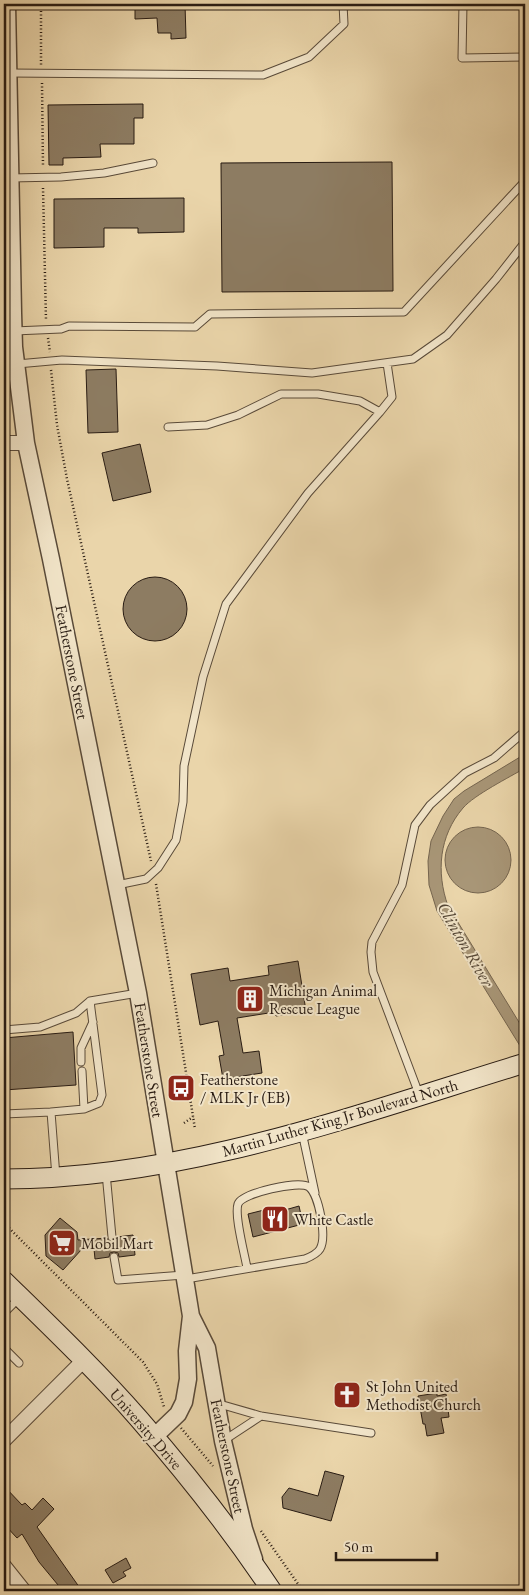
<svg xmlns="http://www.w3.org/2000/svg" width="529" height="1595" viewBox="0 0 529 1595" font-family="'EB Garamond',serif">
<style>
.water{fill:#a89677;stroke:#75654f}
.building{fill:#8d7c62;stroke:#291c13}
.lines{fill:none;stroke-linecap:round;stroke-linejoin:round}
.service-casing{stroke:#594a39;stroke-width:9}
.minor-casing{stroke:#594a39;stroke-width:16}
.tertiary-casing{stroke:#594a39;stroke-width:19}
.secondary-casing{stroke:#291c13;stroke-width:21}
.path{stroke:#291c13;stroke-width:2.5;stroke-dasharray:1 2.5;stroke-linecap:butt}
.service{stroke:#f1e4c8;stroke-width:7}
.minor{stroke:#f1e4c8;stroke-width:14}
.tertiary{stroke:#f1e4c8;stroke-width:16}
.secondary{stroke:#f1e4c8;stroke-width:19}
.labels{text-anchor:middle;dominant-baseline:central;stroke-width:4;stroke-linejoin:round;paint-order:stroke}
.street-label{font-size:16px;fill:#291c13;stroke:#f1e4c8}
.poi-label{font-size:16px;fill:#291c13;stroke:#f1e4c8;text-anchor:start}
.water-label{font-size:18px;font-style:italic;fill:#554736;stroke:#f1e4c8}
</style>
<rect width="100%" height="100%" fill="#ead5aa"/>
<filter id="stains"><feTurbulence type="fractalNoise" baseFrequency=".004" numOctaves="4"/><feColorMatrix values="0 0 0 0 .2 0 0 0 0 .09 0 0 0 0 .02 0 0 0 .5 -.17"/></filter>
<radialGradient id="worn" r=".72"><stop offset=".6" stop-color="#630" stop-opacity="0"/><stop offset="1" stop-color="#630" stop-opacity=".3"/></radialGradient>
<path class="water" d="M525,754v14c-15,9 -51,27 -62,40 -24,28 -27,64 -15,98l77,126v22l-88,-143 -8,-26 -1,-24 3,-20 12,-25 11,-17 10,-8z
M445 860a33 33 0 1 1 66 0a33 33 0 1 1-66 0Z"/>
<path class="building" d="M135,4h50l1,34 -15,1v-6h-13l-1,-15 -22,1z
M143,104v14h-9v26h-34l1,13 -38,1v7h-14l-1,-60z
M392,162l1,129 -171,1 -1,-129z
M184,198v34l-46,1v-5h-34v19l-50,1v-49z
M116,369l2,63 -30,1 -2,-63z
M140,444l11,48 -38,9 -11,-48z
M123 609a32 32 0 1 1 64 0a32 32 0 1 1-64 0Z
M298,961l8,50 -30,5 -1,-4 -38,6 6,35 16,-2 3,22 -39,6 -4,-23 5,-1 -6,-34 -18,4 -9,-51 37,-6 2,13 39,-6 -1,-9z
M73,1032l3,53 -72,5v-52z
M299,1206l4,18 -50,13 -5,-23 28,-7 2,5z
M60,1218l17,14 1,8 13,-1 -28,31 -17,-14 -1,-21z
M133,1235l2,20 -16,2 -1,-4 -4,-1 -4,1 -1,4 -14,2 -2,-20 14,-1 1,2 4,2 3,-1 2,-4z
M437,1393v3l9,-2 3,23 -8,1 3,15 -17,3 -2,-12h-2l-5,-28z
M325,1471l19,5 -13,45 -48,-13 -1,-11 7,-9 29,8z
M4,1486l18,19 3,-2 7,7 11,-12 11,11 -17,18 45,64h-19l-24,-29 -17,-28 -5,4 -13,-14z
M126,1558l5,10 -8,4 3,4 -13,7 -8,-13z"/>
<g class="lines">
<defs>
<path id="service" d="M463,4l-1,54 63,-1
M9,73l254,2 46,-18 35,-33 -1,-20
M10,178l51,-1 43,-4 49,-10
M14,331l47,-2 8,-3 126,1 15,-13 194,-2 121,-131
M17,364l45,-4 155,6 95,7 101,-14 34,-24 49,-56 29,-37
M168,427l39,-2 31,-10 43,-21h37l42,7 20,11
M117,885l29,-6 12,-11 18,-28 7,-38 1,-36 19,-89 23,-73 82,-111 72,-81 12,-15 -5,-34
M4,1030l36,-3 36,-14 14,-12 48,-8
M81,1062v-14l12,-26
M82,1071l2,38
M419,1094l-46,-122 -2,-20 1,-10 30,-57 13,-60 15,-20 35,-32 29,-15 31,-27
M51,1112l33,-3 15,-6 3,-8 -12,-94
M4,1114l47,-2 5,65
M302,1132l13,61
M106,1173l6,64
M114,1257l4,23 66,-5
M186,1279l119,-20c5,-2 12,-5 15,-10 7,-12 -1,-54 -11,-62 -10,-7 -67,6 -71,17 -4,12 7,51 9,64
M4,1313l16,-16
M4,1348l15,15
M216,1403l45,13 110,17
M223,1441l38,-25"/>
<path id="minor" d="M4,443h22
M4,1440l80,-80
M4,1566l20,25"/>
<path id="tertiary" d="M7,4l6,309 1,34 12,96 25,116 87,434 53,323 -4,35 1,28 -4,23 -6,12 -24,23
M191,1316l16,32 16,93 21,88 10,30"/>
<path id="secondary" d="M4,1179c180,0 351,-64 521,-116
M4,1281c46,45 93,90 135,138 48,55 93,112 133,172"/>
</defs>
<use href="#service" class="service-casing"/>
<use href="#minor" class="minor-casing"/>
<use href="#tertiary" class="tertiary-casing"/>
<use href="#secondary" class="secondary-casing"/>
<path class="path" d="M41,4v61
M42,83l1,84
M43,188l3,132
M48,338l2,14
M51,370l6,55 10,54 84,382
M156,884l39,245
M184,1123l9,-6
M4,1223l139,139 14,22 7,23
M181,1428l32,38
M261,1531l42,60"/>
<use href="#service" class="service"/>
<use href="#minor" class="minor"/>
<use href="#tertiary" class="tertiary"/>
<use href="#secondary" class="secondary"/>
</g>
<defs>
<symbol id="building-square" viewBox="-11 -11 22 22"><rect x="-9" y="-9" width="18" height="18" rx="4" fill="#8f2418" stroke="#f1e4c8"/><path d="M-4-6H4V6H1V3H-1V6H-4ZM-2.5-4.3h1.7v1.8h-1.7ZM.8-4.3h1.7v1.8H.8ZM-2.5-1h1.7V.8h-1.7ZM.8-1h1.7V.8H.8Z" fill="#fff"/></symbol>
<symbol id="bus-square" viewBox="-11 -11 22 22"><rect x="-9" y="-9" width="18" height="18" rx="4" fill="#8f2418" stroke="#f1e4c8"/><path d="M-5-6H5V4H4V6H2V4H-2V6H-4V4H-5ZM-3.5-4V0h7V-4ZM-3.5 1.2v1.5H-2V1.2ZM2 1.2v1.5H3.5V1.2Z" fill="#fff"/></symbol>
<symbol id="restaurant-square" viewBox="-11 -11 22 22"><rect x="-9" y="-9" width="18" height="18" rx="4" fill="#8f2418" stroke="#f1e4c8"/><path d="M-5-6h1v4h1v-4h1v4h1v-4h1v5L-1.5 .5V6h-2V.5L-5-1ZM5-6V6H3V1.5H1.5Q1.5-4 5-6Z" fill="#fff"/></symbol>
<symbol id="supermarket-square" viewBox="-11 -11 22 22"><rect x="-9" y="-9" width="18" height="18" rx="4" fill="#8f2418" stroke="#f1e4c8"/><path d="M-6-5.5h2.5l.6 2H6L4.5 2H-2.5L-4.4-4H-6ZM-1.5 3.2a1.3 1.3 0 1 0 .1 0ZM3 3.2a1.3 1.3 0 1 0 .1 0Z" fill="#fff"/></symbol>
<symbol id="church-square" viewBox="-11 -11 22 22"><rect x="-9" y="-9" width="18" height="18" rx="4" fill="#8f2418" stroke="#f1e4c8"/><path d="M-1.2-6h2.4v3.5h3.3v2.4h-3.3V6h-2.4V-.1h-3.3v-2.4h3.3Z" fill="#fff"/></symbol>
</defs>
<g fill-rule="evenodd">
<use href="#building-square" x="234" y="983" width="32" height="32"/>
<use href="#bus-square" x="165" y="1072" width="32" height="32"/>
<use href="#restaurant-square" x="259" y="1203" width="32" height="32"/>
<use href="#supermarket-square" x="46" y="1227" width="32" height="32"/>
<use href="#church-square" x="331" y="1379" width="32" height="32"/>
</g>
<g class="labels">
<g class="street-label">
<text transform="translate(72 662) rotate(79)">Featherstone Street</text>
<text transform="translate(149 1060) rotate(81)">Featherstone Street</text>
<text transform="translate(340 1118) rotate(-16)">Martin Luther King Jr Boulevard North</text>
<text transform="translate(146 1429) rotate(49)">University Drive</text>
<text transform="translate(228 1456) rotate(78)">Featherstone Street</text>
</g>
<g class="poi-label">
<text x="269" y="990">Michigan Animal<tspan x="269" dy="18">Rescue League</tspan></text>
<text x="200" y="1079">Featherstone<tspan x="200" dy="18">/ MLK Jr (EB)</tspan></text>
<text x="294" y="1219">White Castle</text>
<text x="81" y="1243">Mobil Mart</text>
<text x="366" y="1386">St John United<tspan x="366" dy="18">Methodist Church</tspan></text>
</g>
<g class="water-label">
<text transform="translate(466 944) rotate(60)">Clinton River</text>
</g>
</g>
<rect width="529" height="1595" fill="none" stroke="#ead5aa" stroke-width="20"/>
<rect x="5" y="5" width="519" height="1585" fill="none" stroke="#291c13" stroke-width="2.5"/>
<rect x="10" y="10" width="509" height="1575" fill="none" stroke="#291c13"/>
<path d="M336 1552v8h101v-8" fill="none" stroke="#291c13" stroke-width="2.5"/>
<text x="344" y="1552" font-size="15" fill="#291c13" stroke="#f1e4c8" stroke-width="4" paint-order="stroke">50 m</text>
<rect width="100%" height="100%" filter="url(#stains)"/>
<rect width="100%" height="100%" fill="url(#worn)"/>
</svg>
